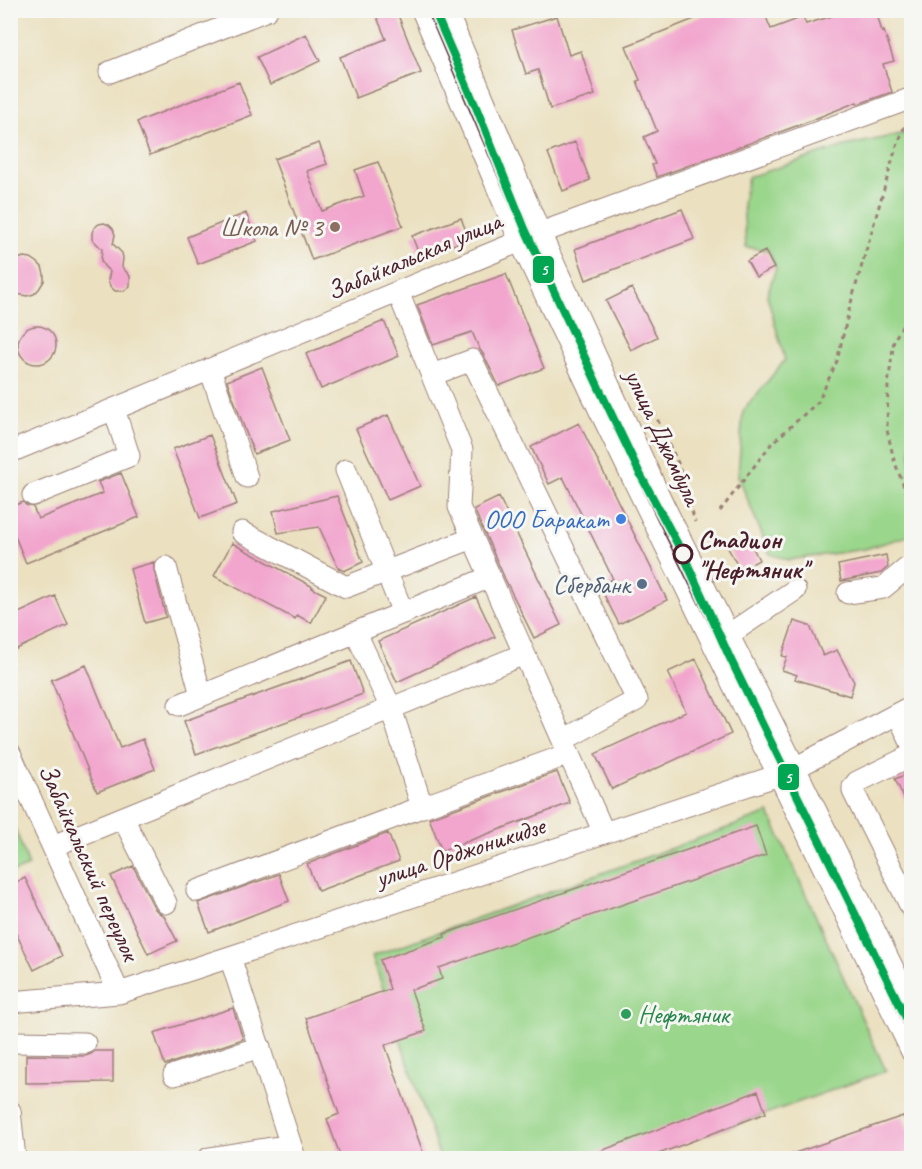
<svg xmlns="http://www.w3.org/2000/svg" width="922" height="1169" viewBox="0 0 922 1169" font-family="Caveat,sans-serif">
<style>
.green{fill:#9ad68b;stroke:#727a5b;stroke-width:1.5}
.building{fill:#f2a6ce}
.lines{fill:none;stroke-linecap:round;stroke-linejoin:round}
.minor-casing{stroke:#9a8076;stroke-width:23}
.path{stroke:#9a8076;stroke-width:3;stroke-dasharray:4.5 4.5;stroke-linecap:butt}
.minor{stroke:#fff;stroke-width:21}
.tram{stroke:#4a1f2b;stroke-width:1.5}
.tram-1-casing{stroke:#f6f6f2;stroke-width:12}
.tram-1{stroke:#00a651;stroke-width:8}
.education-dot{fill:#8d6e63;stroke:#f6f6f2;stroke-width:2}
.shop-dot{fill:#3f7fe0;stroke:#f6f6f2;stroke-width:2}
.stop-dot{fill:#f6f6f2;stroke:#4a1f2b;stroke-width:3}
.service-dot{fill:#5c6f8a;stroke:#f6f6f2;stroke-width:2}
.leisure-dot{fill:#2e9e5b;stroke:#f6f6f2;stroke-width:2}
.labels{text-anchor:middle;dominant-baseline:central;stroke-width:6;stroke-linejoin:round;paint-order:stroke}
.education-label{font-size:26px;fill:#785e54;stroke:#f6f6f2;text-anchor:end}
.street-label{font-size:26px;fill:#4a1f2b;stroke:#f6f6f2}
.shop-label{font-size:26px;fill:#366cbe;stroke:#f6f6f2;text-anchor:end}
.stop-label{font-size:26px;font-weight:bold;fill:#4a1f2b;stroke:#f6f6f2;text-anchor:start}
.service-label{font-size:26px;fill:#4e5e75;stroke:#f6f6f2;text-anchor:end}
.leisure-label{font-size:26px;fill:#27864d;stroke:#f6f6f2;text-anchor:start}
.line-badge{stroke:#f6f6f2;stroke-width:2}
.badge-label{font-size:16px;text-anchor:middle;font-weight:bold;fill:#fff}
</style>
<rect width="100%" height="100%" fill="#f6f6f2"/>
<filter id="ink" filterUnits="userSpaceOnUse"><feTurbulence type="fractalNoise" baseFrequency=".0167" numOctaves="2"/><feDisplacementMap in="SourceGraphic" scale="12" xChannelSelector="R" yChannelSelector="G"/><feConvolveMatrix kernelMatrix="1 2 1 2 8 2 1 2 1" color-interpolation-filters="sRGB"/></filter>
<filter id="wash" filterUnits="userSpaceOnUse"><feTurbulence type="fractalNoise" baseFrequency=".008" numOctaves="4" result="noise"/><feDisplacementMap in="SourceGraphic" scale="24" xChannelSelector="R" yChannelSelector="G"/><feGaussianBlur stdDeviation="1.35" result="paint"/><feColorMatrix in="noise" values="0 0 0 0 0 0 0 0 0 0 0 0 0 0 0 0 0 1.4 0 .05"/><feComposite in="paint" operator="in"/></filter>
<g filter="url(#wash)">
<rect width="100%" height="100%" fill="#ebe1c1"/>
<path class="green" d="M911,132v403l-46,14 -76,11 -19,-6 -32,-78 5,-65 42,-51 -18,-65 9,-27 -8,-18 -22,-3 -3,-45 5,-25 97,-31z
M769,813l117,258 -244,87h-202l-68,-202z
M14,826l15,40 -18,7v-44z"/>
<g id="blocks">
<path class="building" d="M374,10h22l25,63 -65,25 -16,-41 46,-18z
M717,10h46l8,19 32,-12 3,7 46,-14h24l6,22 2,-1 10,30 -11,3 9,28 -34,12 -1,-2 -58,23 -142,52 -5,-12 3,-1 -11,-27 13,-6 -20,-50 3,-1 -14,-34z
M557,16l12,39 12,-4 14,44 -45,14 -12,-39 -12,4 -14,-44z
M306,34l14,27 -50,24 -13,-28z
M239,82l13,33 -102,40 -13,-33z
M575,142l15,38 -27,11 -15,-38z
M319,143l8,21 -20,7 15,40 42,-15 -9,-26 23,-8 25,64 -91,34 -38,-101z
M682,209l12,30 -108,41 -11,-31z
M246,213l11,28 -59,23 -11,-27z
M461,218l8,21 -49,18 -8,-21z
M104,223l5,2 4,4 2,6 -2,9 9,9 1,5 -1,9 8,9v10l-6,5h-9l-5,-5 -2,-6 2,-8 -6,-6 -3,-5 1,-12 -10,-10v-6l2,-5 5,-4z
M765,251l9,17 -18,9 -9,-16z
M24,257l7,1 6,4 5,5 2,7v7l-5,8 -5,5 -7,2 -10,-2 -7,-4v-27l7,-4z
M506,274l38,94 -45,18 -16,-32 -3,-4 -8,-18 -39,13 -16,-40z
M632,288l25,49 -26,13 -25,-49z
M384,321l15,35 -78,33 -15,-35z
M18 345a19 19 0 1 1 38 0a19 19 0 1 1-38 0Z
M262,367l28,73 -36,14 -27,-73z
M388,415l32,71 -32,14 -32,-71z
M579,423l88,177 -48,24 -20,-39 14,-6 -50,-102 -14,7 -18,-37z
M210,435l27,69 -37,14 -27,-69z
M121,473l18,44 -113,46 -16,-39v-17l13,-5 3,3 7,2 5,12 65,-26 -5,-11z
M337,496l26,66 -19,9 -6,-3 -19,-41 -41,6 -5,-22z
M499,497l62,128 -27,13 -29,-59 -31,-70z
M748,538l11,22 -19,10 -12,-22z
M232,543l81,44 -1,1 14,7 -15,28 -14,-8 -2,4 -81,-43z
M886,555l2,12 -7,6 -40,8 -3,-16z
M154,562v8l12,47 -21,6 -15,-54z
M55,596l13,29 -58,27v-35z
M476,597l19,40 -98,45 -19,-41z
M794,621l16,5 13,30 14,-6 17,32 -4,14 -55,-17 2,-4 -15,-5 5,-13 -5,-1z
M696,659l35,75 -119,55 -17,-35 91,-42 -18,-40z
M351,661l12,33 -167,60 -12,-33z
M86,665l34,83 23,-9 12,30 -58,23 -46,-112z
M557,772l13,31 -128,48 -13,-33z
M912,772v43l-17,-36z
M756,826l10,29 -327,113 3,11 -31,11 15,41 -41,14 40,113h-84l-14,-39 12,-5 -33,-96 84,-29 -10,-29 65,-23 -1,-3z
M388,833l11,28 -81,30 -11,-27z
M133,866l22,43 4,4 5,3 13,25 -29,13 -37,-78z
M279,874l10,27 -80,31 -11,-29z
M25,878l37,78 -28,14 -24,-49v-36z
M233,1008l10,31 -78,26 -11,-32z
M95,1051h18v31l-87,1v-28l59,1 6,-2z
M758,1091l8,22 -118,45h-63v-1z
M903,1116l9,23v12l-22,7h-104v-2z"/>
</g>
</g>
<g filter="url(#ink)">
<use href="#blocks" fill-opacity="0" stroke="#9a8076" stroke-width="1.5"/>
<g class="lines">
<defs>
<path id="minor" d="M422,10l98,231 80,170 155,319 24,45 133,277
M446,10l94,223 122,269 133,266 117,239
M110,72l157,-62
M398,292l64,158 -3,57 145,326
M210,369l37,108
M432,375l40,-15 165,340 -74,40
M10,452l530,-219 372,-135
M346,470l57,143
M33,495l96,-39 -15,-47
M242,532l104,55 127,-49
M166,567l35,128
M848,593l35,-5 23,-19 6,-2
M356,633l35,75 31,99 147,-53
M728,635l67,-45
M179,705l311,-128
M898,714l14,31
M912,750l-6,8 -49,24 -4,5v4l59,118
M10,753l109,240
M123,818l43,85
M53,846l471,-192
M197,891l225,-84
M230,957l65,201
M10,1002l109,-9 111,-36 549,-182 16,-7 117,-62
M10,1042l75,1
M174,1075l86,-28
M10,1111l5,47
M209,1158l82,-13"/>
</defs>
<use href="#minor" class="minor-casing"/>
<path class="path" d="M912,310l-18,30 -6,45 -1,45 7,30 12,32 6,5
M642,387l36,76 17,59
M720,511l52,-68 46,-41 19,-41 13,-55 45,-155 13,-33"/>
<use href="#minor" class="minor"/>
<path class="tram" d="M427,10l92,216 117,250 154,312 122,254"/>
<defs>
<path id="tram-1" d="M434,10l42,97 49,122 74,159 41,86 43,80 46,102 183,374"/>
</defs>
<use href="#tram-1" class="tram-1-casing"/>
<use href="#tram-1" class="tram-1"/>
</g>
</g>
<circle class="education-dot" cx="335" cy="227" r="6"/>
<circle class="shop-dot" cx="621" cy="519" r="6"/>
<circle class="stop-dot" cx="683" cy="554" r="9"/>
<circle class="service-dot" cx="642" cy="584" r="6"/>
<circle class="leisure-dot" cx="626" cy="1014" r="6"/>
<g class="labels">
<g class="education-label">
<text x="323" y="227">Школа № 3</text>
</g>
<g class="street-label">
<text transform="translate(414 256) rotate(-23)">Забайкальская улица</text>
<text transform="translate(663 437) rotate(65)">улица Джамбула</text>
<text transform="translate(460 852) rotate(-18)">улица Орджоникидзе</text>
<text transform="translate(89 862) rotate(66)">Забайкальский переулок</text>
</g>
<g class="shop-label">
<text x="609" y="519">ООО Баракат</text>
</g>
<g class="stop-label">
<text x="698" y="539">Стадион<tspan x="698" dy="30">"Нефтяник"</tspan></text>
</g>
<g class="service-label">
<text x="630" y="584">Сбербанк</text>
</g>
<g class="leisure-label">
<text x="638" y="1014">Нефтяник</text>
</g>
</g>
<g class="line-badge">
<rect x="532" y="255" width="23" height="29" rx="6" fill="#00a651"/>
<rect x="777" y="763" width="23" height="28" rx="6" fill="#00a651"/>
</g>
<g class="badge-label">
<text x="544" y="275">5</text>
<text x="788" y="783">5</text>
</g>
<rect width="922" height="1169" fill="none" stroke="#f6f6f2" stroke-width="36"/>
</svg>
